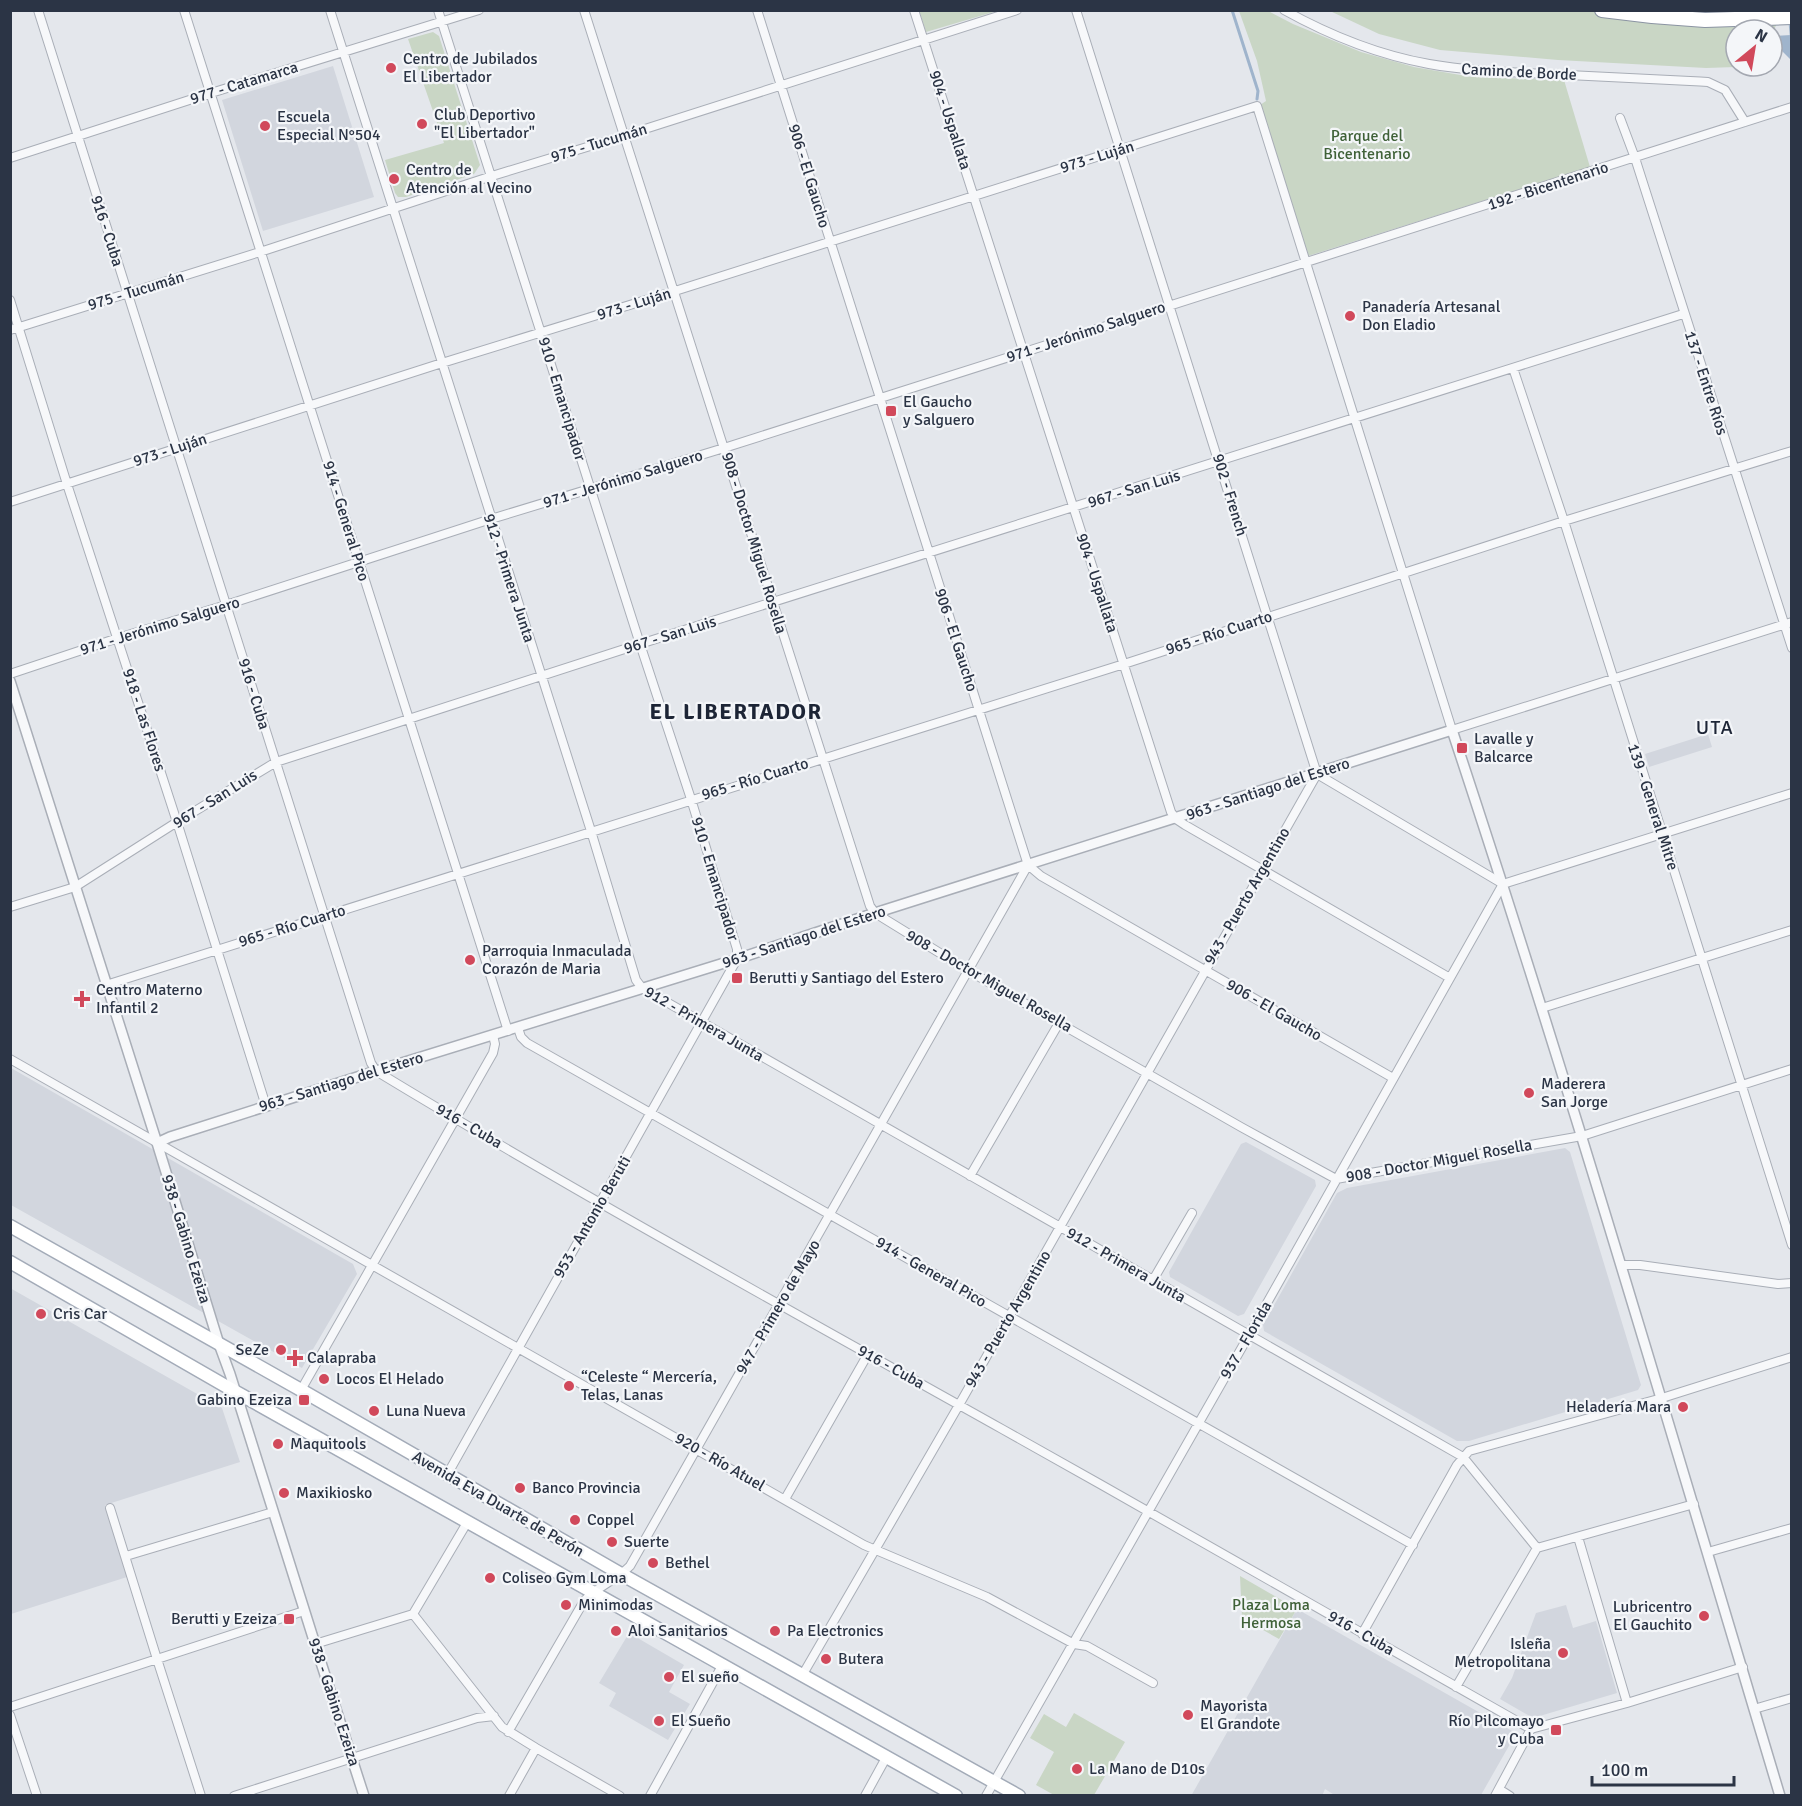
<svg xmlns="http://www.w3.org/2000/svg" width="1802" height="1806" viewBox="0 0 1802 1806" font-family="Signika,sans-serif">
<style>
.built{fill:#d2d6de}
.green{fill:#c9d6c5}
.water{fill:#9fb4cc}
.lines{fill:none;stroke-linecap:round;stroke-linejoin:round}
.stream{stroke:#9fb4cc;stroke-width:3}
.minor-casing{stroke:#a9aeb7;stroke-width:10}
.tertiary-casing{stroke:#a9aeb7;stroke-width:12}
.primary-casing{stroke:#a3abb8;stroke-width:15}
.motorway-casing{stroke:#8b94a3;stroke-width:16}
.minor{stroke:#f7f8fa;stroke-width:8}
.tertiary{stroke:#f7f8fa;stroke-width:9}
.primary{stroke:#fff;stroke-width:12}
.motorway{stroke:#fff;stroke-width:14}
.poi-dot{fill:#d1495b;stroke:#f4f6f9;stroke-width:2}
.labels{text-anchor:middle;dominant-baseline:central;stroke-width:4.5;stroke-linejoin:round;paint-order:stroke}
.poi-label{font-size:16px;fill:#2b3445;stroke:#f4f6f9;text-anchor:start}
.street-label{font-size:16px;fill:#2b3445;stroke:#f4f6f9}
.park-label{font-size:16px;fill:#3f6138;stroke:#f4f6f9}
.quarter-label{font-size:20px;letter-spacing:1.5px;fill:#1d2536;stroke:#f4f6f9}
.district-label{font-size:22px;font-weight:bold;letter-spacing:1.5px;fill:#1d2536;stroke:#f4f6f9}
</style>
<rect width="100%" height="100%" fill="#e4e7ec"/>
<path class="built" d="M333,66l41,131 -111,34 -41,-131z
M1708,734l4,13 -63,20 -4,-13z
M11,1068l342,196 4,10 -55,94 -291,-163z
M1246,1142l69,38 1,6 -72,128 -6,2 -68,-39 -1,-5 72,-128z
M1565,1148l5,4 71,233 -3,5 -169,51h-12l-193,-110 -1,-6 74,-132 10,-5z
M10,1288l212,120 18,54 -135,43 22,72 -116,37z
M1566,1605l7,23 23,-7 21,72 -84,25 -33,-19 12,-21 24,-65z
M1297,1609l215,122 2,6 -33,58 -145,1 -11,-7 -3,7h-131z
M629,1633l55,32 -15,27 21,12 -22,36 -59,-34 7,-13 -17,-10z"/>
<path class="green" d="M919,10h78v1l-71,21z
M1778,10l2,7 -8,17v-4h-36v36h29l-59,2 -148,-8 -118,-10 -61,-16 -49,-23z
M1239,11h29l25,13 68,28 53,15 58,10 92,3 26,87 -282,89 -48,-151 6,-4 -9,-40z
M433,32l6,4 41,129 -6,9 -68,23h-8l-3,-4 -10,-33 59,-17 -36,-104z
M1240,1576l57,33 -18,30 -37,-21z
M1074,1713l51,29 -31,53h-40l-18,-10 18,-33 -24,-14 14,-24 22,13z"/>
<path class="water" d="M1791,35h1l-1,25 -19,-19 2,-5z"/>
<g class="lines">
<path class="stream" d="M1232,10l26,81 -1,8
M1790,22l2,22"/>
<defs>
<path id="minor" d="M38,10l333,1053 5,8c206,125 417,241 626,358 177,99 353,200 529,300
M184,10l324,1021
M330,10l261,821 45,149 6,8 821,469 74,91
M438,10l202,634 51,155 46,150v10l-290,516
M584,10l286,896 5,7 94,58 90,52 182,104 95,52 246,-43 210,-67
M757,10l271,855 13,11 352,202
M914,10l257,802 5,7 9,6 265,153
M1076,10l241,764 186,110
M1284,10c45,25 95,45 145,54 39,7 80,8 119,10 54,3 107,5 160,8l17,8 20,32
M1620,118l15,40 157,490
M10,158l201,-65 268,-83
M10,300l57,184 110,338 89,284
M10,330l250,-78 232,-76 131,-40 394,-126
M1513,368l51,153 228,724
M10,502l432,-139 233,-72 582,-185 195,624 340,-108
M10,674l108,-36 108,-33 265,-86 233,-71 1068,-341
M1503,884l289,-91
M10,907l65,-20 102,-65 99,-60 364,-118 1043,-330
M106,985l1018,-321 440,-143 228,-70
M1542,1008l250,-78
M518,1028l3,9 6,6 886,502
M10,1059l854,486 123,52 87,47 13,2 66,37
M970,1176l89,-153
M1622,1265h18l138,19 14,-1
M1153,1280l39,-67
M301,1390l192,-337 2,-9 -2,-9
M785,1499l83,-145
M110,1508l47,151 44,137
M1578,1537l49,166
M1708,1552l84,-24
M126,1556l147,-44
M413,1614l89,113 34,21 84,48
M1362,1634l95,-169 12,-14 193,-53 130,-41
M315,1644l98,-30 55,-93
M803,1674l156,-269 358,-631
M1456,1687l81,-139 157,-44
M10,1707l294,-96
M1754,1709l38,-11
M10,1715l27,81
M508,1732l76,-131c14,-15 32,-21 46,-35l398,-701
M1499,1789l11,7
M234,1796l243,-78 17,-2
M509,1796l27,-48
M650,1796l73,-132
M865,1796l22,-40
M986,1796l263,-461 254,-451
M1495,1796l36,-67 96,-26 116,-36"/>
<path id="tertiary" d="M10,681l147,462 62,201 11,30 85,270 49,152
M157,1143l13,-6 206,-66 361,-112 138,-46 577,-183c117,353 221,709 328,1066"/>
<path id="primary" d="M10,1226l291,164 320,184 398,222
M10,1262l226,130 720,404"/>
<path id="motorway" d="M1602,10l50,6 53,4 87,-3"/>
</defs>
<use href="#minor" class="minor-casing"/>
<use href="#tertiary" class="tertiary-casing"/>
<use href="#primary" class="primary-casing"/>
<use href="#motorway" class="motorway-casing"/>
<use href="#minor" class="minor"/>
<use href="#tertiary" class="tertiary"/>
<use href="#primary" class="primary"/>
<use href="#motorway" class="motorway"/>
</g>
<g class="poi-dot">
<circle cx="391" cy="68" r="6"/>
<circle cx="422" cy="124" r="6"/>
<circle cx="265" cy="126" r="6"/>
<circle cx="394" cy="179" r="6"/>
<circle cx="1350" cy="316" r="6"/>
<rect x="885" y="405" width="12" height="12" rx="3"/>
<rect x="1456" y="742" width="12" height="12" rx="3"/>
<circle cx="470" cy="960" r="6"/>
<rect x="731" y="972" width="12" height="12" rx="3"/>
<path d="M79 990h6v6h6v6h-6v6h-6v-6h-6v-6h6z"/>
<circle cx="1529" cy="1093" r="6"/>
<circle cx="41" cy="1314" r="6"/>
<circle cx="281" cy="1350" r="6"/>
<path d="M292 1349h6v6h6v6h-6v6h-6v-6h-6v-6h6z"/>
<circle cx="324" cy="1379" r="6"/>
<circle cx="569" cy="1386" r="6"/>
<rect x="298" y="1394" width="12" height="12" rx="3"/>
<circle cx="1683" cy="1407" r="6"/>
<circle cx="374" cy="1411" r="6"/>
<circle cx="278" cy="1444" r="6"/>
<circle cx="520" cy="1488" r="6"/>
<circle cx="284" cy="1493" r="6"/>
<circle cx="575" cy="1520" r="6"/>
<circle cx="612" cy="1542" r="6"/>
<circle cx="653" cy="1563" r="6"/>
<circle cx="490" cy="1578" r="6"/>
<circle cx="566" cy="1605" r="6"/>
<circle cx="1704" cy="1616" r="6"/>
<rect x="283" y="1613" width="12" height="12" rx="3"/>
<circle cx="616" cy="1631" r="6"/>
<circle cx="775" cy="1631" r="6"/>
<circle cx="1563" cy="1653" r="6"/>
<circle cx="826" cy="1659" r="6"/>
<circle cx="669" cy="1677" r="6"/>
<circle cx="1188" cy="1715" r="6"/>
<circle cx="659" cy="1721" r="6"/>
<rect x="1550" y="1724" width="12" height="12" rx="3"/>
<circle cx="1077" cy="1769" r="6"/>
</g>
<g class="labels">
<g class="poi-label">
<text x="403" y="59">Centro de Jubilados<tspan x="403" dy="18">El Libertador</tspan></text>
<text x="434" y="115">Club Deportivo<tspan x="434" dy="18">"El Libertador"</tspan></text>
<text x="277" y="117">Escuela<tspan x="277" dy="18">Especial N°504</tspan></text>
<text x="406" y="170">Centro de<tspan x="406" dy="18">Atención al Vecino</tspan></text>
<text x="1362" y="307">Panadería Artesanal<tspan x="1362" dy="18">Don Eladio</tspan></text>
<text x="903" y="402">El Gaucho<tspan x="903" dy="18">y Salguero</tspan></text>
<text x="1474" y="739">Lavalle y<tspan x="1474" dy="18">Balcarce</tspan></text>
<text x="482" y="951">Parroquia Inmaculada<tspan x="482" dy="18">Corazón de Maria</tspan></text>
<text x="749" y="978">Berutti y Santiago del Estero</text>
<text x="96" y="990">Centro Materno<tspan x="96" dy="18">Infantil 2</tspan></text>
<text x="1541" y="1084">Maderera<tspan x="1541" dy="18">San Jorge</tspan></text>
<text x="53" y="1314">Cris Car</text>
<text x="269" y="1350" text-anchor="end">SeZe</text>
<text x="307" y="1358">Calapraba</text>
<text x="581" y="1377">“Celeste “ Mercería,<tspan x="581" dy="18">Telas, Lanas</tspan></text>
<text x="336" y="1379">Locos El Helado</text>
<text x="292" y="1400" text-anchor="end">Gabino Ezeiza</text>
<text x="1671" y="1407" text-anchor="end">Heladería Mara</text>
<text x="386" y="1411">Luna Nueva</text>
<text x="290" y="1444">Maquitools</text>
<text x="532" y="1488">Banco Provincia</text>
<text x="296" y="1493">Maxikiosko</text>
<text x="587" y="1520">Coppel</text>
<text x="624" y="1542">Suerte</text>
<text x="665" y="1563">Bethel</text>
<text x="502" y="1578">Coliseo Gym Loma</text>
<text x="578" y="1605">Minimodas</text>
<text x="1692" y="1607" text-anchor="end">Lubricentro<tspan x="1692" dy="18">El Gauchito</tspan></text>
<text x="277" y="1619" text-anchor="end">Berutti y Ezeiza</text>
<text x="628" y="1631">Aloi Sanitarios</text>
<text x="787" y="1631">Pa Electronics</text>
<text x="1551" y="1644" text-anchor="end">Isleña<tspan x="1551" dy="18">Metropolitana</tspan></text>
<text x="838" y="1659">Butera</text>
<text x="681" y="1677">El sueño</text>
<text x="1200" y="1706">Mayorista<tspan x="1200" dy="18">El Grandote</tspan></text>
<text x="671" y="1721">El Sueño</text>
<text x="1544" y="1721" text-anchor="end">Río Pilcomayo<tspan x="1544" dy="18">y Cuba</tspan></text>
<text x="1089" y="1769">La Mano de D10s</text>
</g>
<g class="street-label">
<text transform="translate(1519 72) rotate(3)">Camino de Borde</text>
<text transform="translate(244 83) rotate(-17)">977 - Catamarca</text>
<text transform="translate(950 120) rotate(72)">904 - Uspallata</text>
<text transform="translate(599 143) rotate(-17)">975 - Tucumán</text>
<text transform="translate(1097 157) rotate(-17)">973 - Luján</text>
<text transform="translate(809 176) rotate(73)">906 - El Gaucho</text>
<text transform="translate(1548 186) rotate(-18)">192 - Bicentenario</text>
<text transform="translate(107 231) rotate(72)">916 - Cuba</text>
<text transform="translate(136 291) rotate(-17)">975 - Tucumán</text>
<text transform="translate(634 304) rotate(-17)">973 - Luján</text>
<text transform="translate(1086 332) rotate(-18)">971 - Jerónimo Salguero</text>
<text transform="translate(1706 383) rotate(72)">137 - Entre Ríos</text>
<text transform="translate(562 399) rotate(73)">910 - Emancipador</text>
<text transform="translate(170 450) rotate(-18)">973 - Luján</text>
<text transform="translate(623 479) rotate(-17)">971 - Jerónimo Salguero</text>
<text transform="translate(1134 489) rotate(-17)">967 - San Luis</text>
<text transform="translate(1230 495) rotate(73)">902 - French</text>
<text transform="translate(346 521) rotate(73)">914 - General Pico</text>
<text transform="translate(754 543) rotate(73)">908 - Doctor Miguel Rosella</text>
<text transform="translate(509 578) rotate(72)">912 - Primera Junta</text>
<text transform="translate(1097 583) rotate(72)">904 - Uspallata</text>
<text transform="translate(160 626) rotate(-17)">971 - Jerónimo Salguero</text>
<text transform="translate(1219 633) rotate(-18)">965 - Río Cuarto</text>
<text transform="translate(670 635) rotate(-17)">967 - San Luis</text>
<text transform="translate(956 640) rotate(72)">906 - El Gaucho</text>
<text transform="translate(254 694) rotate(73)">916 - Cuba</text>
<text transform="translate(144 720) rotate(72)">918 - Las Flores</text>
<text transform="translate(755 779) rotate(-17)">965 - Río Cuarto</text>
<text transform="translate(1268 789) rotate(-18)">963 - Santiago del Estero</text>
<text transform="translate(215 799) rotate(-32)">967 - San Luis</text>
<text transform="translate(1653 807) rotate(72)">139 - General Mitre</text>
<text transform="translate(715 879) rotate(73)">910 - Emancipador</text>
<text transform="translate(1247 896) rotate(-60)">943 - Puerto Argentino</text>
<text transform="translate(292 926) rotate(-17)">965 - Río Cuarto</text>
<text transform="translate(804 937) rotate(-18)">963 - Santiago del Estero</text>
<text transform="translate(989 981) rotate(30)">908 - Doctor Miguel Rosella</text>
<text transform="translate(1274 1010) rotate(30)">906 - El Gaucho</text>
<text transform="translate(704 1024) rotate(30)">912 - Primera Junta</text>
<text transform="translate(341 1082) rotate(-17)">963 - Santiago del Estero</text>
<text transform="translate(469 1126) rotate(30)">916 - Cuba</text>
<text transform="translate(1439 1161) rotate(-10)">908 - Doctor Miguel Rosella</text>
<text transform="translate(592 1217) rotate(-60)">953 - Antonio Beruti</text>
<text transform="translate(186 1239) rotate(73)">938 - Gabino Ezeiza</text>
<text transform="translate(1126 1265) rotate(30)">912 - Primera Junta</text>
<text transform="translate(931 1272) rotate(30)">914 - General Pico</text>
<text transform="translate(778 1307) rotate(-60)">947 - Primero de Mayo</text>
<text transform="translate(1008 1319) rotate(-60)">943 - Puerto Argentino</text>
<text transform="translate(1246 1340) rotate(-60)">937 - Florida</text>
<text transform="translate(891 1367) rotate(29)">916 - Cuba</text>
<text transform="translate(720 1462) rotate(30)">920 - Río Atuel</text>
<text transform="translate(498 1504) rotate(30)">Avenida Eva Duarte de Perón</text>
<text transform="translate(1361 1633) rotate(30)">916 - Cuba</text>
<text transform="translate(334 1702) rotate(72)">938 - Gabino Ezeiza</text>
</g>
<g class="park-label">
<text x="1367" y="136">Parque del<tspan x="1367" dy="18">Bicentenario</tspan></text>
<text x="1271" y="1605">Plaza Loma<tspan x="1271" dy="18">Hermosa</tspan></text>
</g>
<g class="quarter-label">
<text x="1715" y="727">UTA</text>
</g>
<g class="district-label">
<text x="736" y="711">EL LIBERTADOR</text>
</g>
</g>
<rect width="1802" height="1806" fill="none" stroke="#2b3445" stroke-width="24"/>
<g transform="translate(1754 48) rotate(30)"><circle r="28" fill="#f4f6f9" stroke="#a4a8b1" stroke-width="1.5"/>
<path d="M0-4.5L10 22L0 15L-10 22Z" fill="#d1495b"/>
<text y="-9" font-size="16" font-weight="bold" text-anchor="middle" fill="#2b3445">N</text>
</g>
<path d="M1592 1776v9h142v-9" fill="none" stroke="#2b3445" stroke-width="3"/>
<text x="1601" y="1776" font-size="18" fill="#2b3445" stroke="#f4f6f9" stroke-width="4.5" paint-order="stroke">100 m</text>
</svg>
